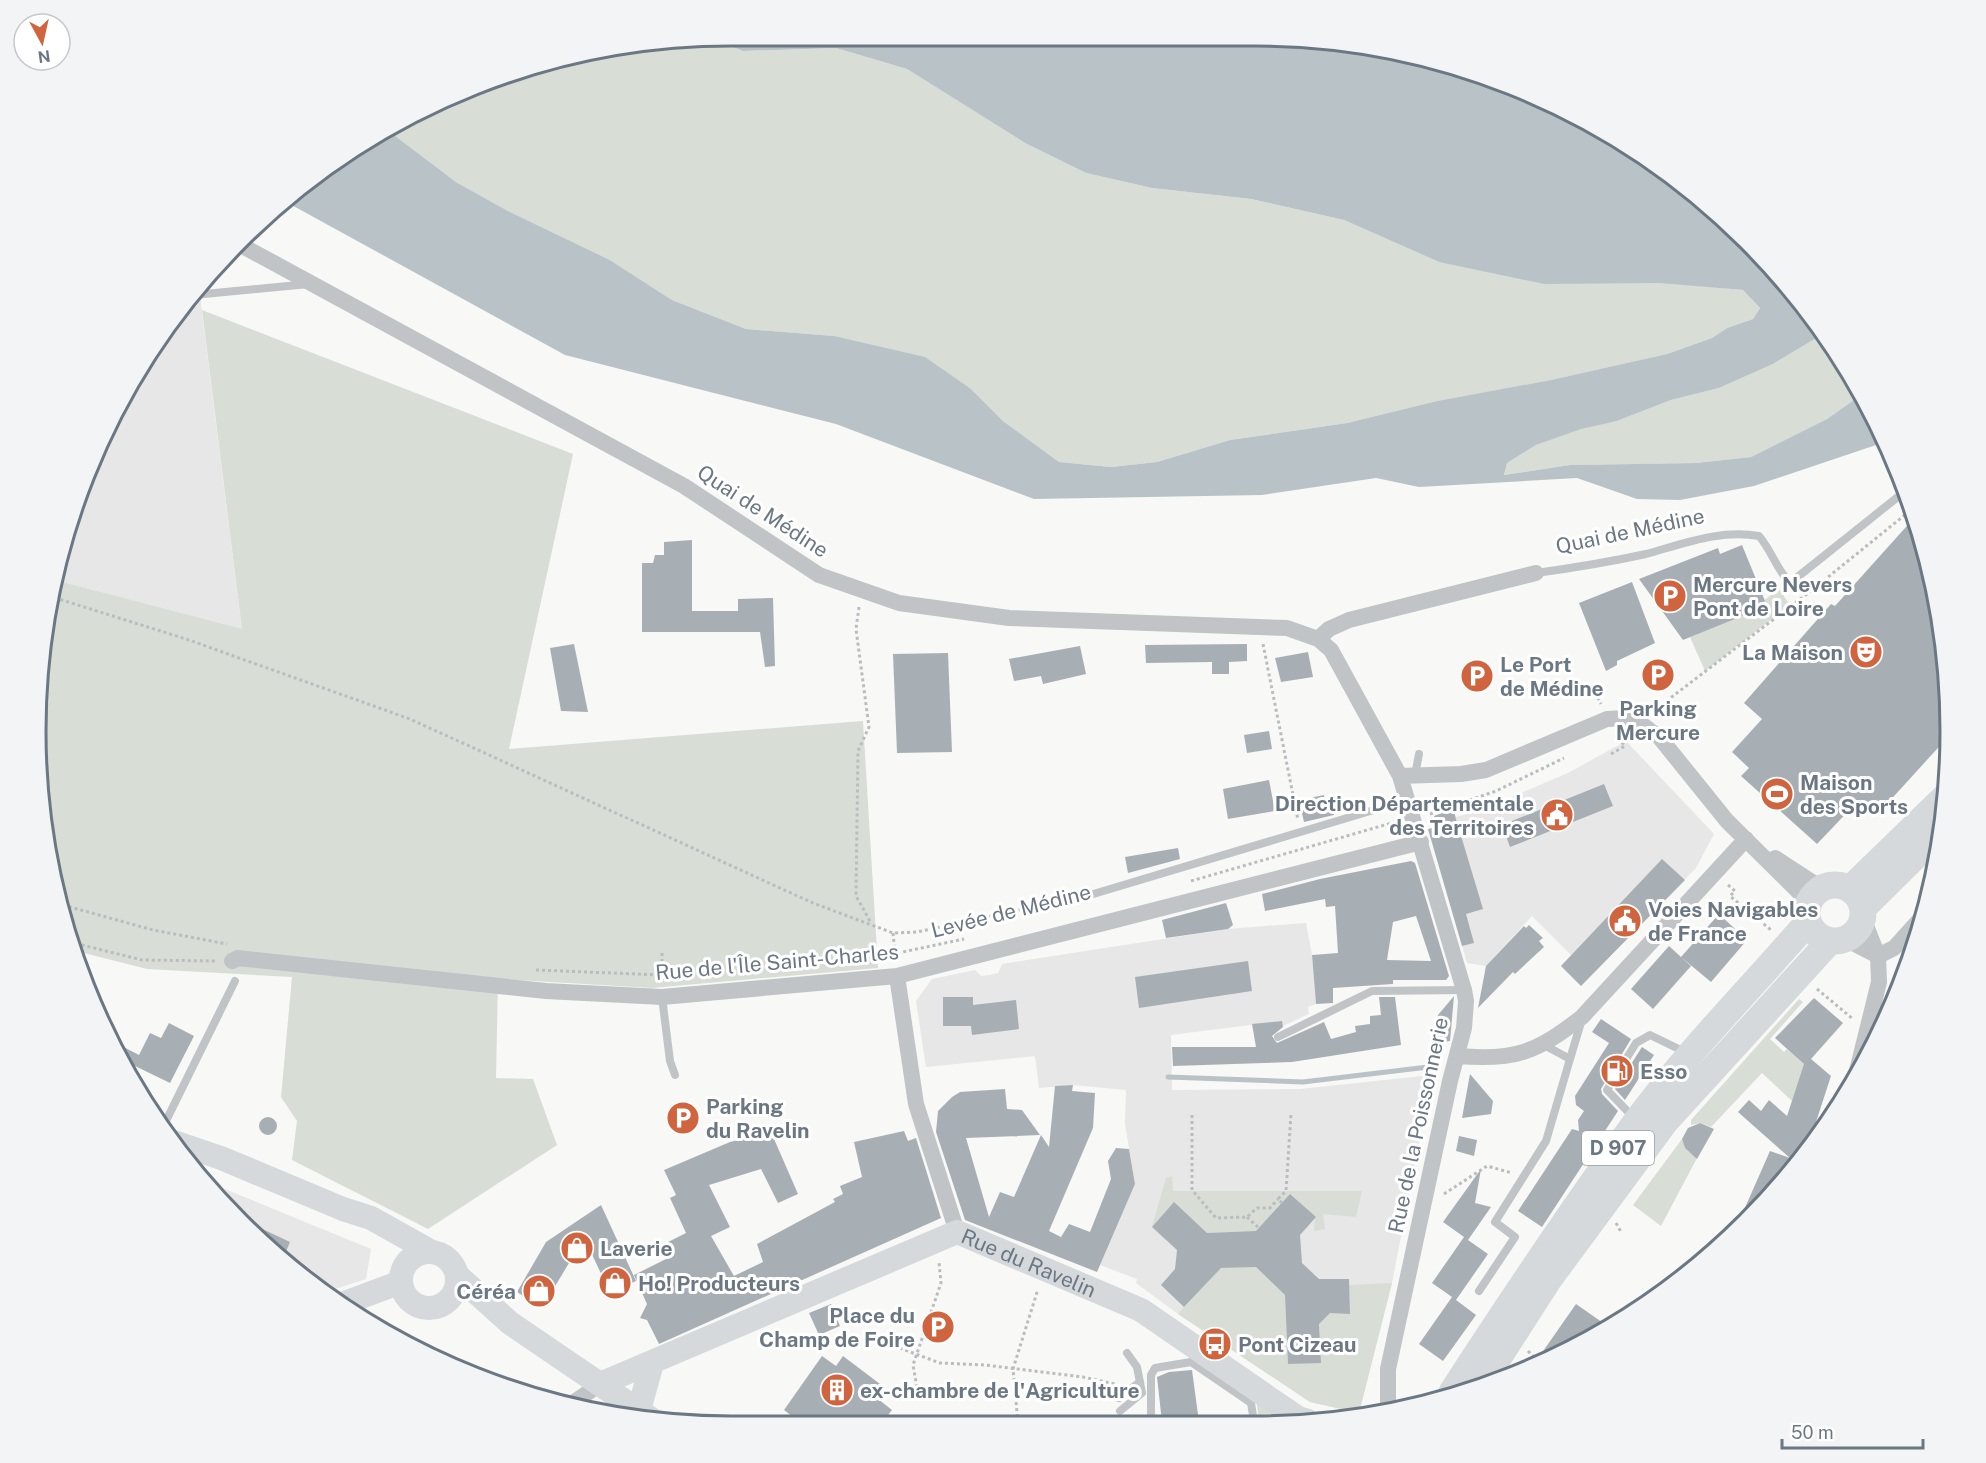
<svg xmlns="http://www.w3.org/2000/svg" width="1986" height="1463" viewBox="0 0 1986 1463" font-family="'Public Sans',sans-serif">
<style>
.built{fill:#e6e7e6}
.green{fill:#d8ddd6}
.water{fill:#b9c3c7}
.lines{fill:none;stroke-linecap:round;stroke-linejoin:round}
.stream{stroke:#b9c3c7;stroke-width:5}
.building{fill:#a8afb4;fill-rule:evenodd}
.path{stroke:#babdbf;stroke-width:3;stroke-dasharray:3 3;stroke-linecap:butt}
.lane{stroke:#c0c4c7;stroke-width:8}
.street{stroke:#c0c4c7;stroke-width:16}
.secondary{stroke:#d5d9dc;stroke-width:24}
.primary{stroke:#d5d9dc;stroke-width:27}
.labels{text-anchor:middle;dominant-baseline:central;stroke-width:6;stroke-linejoin:round;paint-order:stroke}
.shield{fill:#fff;stroke:#97a0a9;stroke-width:1.5}
.shield-label{font-size:20px;font-weight:bold;fill:#6b7884}
.street-label{font-size:21px;fill:#6b7884;stroke:#fff}
.poi-label{font-size:21px;font-weight:bold;fill:#6b7884;stroke:#fff;text-anchor:start}
.rim{fill:none;stroke:#6b7884;stroke-width:3}
</style>
<rect width="100%" height="100%" fill="#f8f8f6"/>
<path class="built" d="M199,289l43,341 -187,-50 53,-156 45,-79z
M1626,741l88,93 -18,34 -115,118 -20,-20 10,-11 -39,-39 -46,50 -19,-3 -38,-134 8,-2 -3,-11 19,-7 3,8 25,-7 87,-37z
M1306,923l6,32 4,49 -8,3 1,7 -26,12 -2,-5 -110,14 1,55 128,-1 132,-14 -40,208 -33,130 -49,-11 -132,-88 -42,-31 1,-4 -37,-14 35,-81 -10,-60 1,-34 -53,-5 -34,3 -4,-32 -109,11 -10,-66 16,-22 43,-9 6,6 9,-1 8,-2 4,-9 226,-35z
M203,1180l168,69 -5,30 -40,13 -53,-37z"/>
<path class="green" d="M711,39l32,12 93,-3 71,21 118,74 61,30 66,15 99,11 93,21 95,42 304,28 17,18 -7,11 -26,9 -15,10 -45,16 -115,26 -115,21 -90,22 -117,17 -73,22 -46,5 -52,-5 -56,-41 -32,-32 -137,-53 -88,-7 -74,-29 -62,-40 -102,-49 -52,-29 -70,-53 165,-69z
M202,310l371,144 -64,295 354,-28 15,247 -226,20 -154,-9 -2,99 37,1 24,66 -129,84 -136,-69 5,-39 -16,-24 11,-120 -145,-8 -75,-19 -34,-173 11,-181 6,-16 187,49z
M1823,334l38,61 -34,24 -76,38 -55,6 -126,2 -66,10 3,-12 29,-18 45,-17 36,-7 54,-21 48,-12 54,-24z
M1779,589l11,16 -85,66 -15,-34 55,-22z
M1799,999l4,3 -33,37 14,13 3,-3 18,16 -13,36 -30,-28 -51,54 -11,-4 -9,2v-5z
M1682,1139l3,9 12,10 -36,68 -28,-21z
M1172,1176l1,15h189l-6,26 -33,-3 2,15 -11,2 1,-14 -25,-23 -33,37 -50,2 -33,-30 -22,24 14,-49z
M1256,1267l29,28 3,68 33,-1 -2,-38 11,-11h20l-1,-28 43,-2 -33,130 -49,-11 -132,-88 43,-46z
M1256,1397l38,24 -35,1z"/>
<path class="water" d="M732,36l568,1 134,23 87,29 120,64 105,86 60,69 17,26 -50,30 -54,24 -48,12 -54,21 -36,8 -45,16 -29,18 -3,12 66,-10 126,-2 55,-6 76,-38 34,-24 17,29 7,18 -131,44 -74,14 -43,-1 -60,-21 -158,9 -43,-9 -114,17 -228,4 -198,-75 -271,-69 -277,-152 98,-74 70,53 52,29 102,49 62,40 74,29 88,7 91,21 46,32 32,32 56,41 52,5 46,-5 73,-22 117,-17 90,-22 114,-21 116,-26 45,-16 15,-10 26,-9 7,-11 -17,-18 -84,-7 -115,1 -105,-22 -95,-42 -93,-21 -99,-11 -66,-15 -61,-30 -118,-74 -71,-21 -93,3 -31,-12z"/>
<g class="lines">
<path class="stream" d="M1168,1077l135,5 125,-15"/>
</g>
<path class="building" d="M1914,518l12,34 23,134 -2,52 -72,79 -18,-15 -40,42 -76,-68 8,-8 -17,-16 30,-33 -18,-16 87,-99 4,2z
M692,540v71h46v-12l35,-1 2,68 -10,1 -5,-35h-118v-69h11l2,-8h9v-13z
M1742,545l23,56 -20,14 -62,25 -44,-61 79,-31 2,6z
M1632,582l23,61 -38,18v4l-11,6 -27,-68z
M574,644l14,68 -27,-1 -11,-63z
M1247,644v17l-18,1v12h-17v-12l-66,1 -1,-18z
M1080,646l6,28 -43,10 -2,-8 -27,5 -5,-22z
M1308,652l5,25 -32,5 -6,-24z
M948,653l4,99 -55,1 -4,-99z
M1269,731l3,18 -25,4 -3,-18z
M1269,780l6,31 -47,8 -5,-30z
M1604,784l9,22 -103,41 -8,-22z
M1324,795l1,6 6,-1 3,15 -30,7 -5,-22z
M1453,809l30,100 -17,5 8,29 -12,3 -34,-117 9,-2 -3,-11z
M1178,848l2,11 -52,14 -3,-16z
M1662,859l23,21 -104,106 -20,-20z
M1411,861l4,2 34,113 -3,4h-53v4l-60,4v15l-17,1 -4,-49 26,-2 -3,-47 -9,1 -1,-8 -60,12 -3,-17 58,-15zM1416,916l15,45 -44,-1 6,-38z
M1226,903l7,22 -5,4 -62,9 -4,-18z
M1719,914l28,26 -36,42 -30,-25 10,9 -38,43 -22,-20 38,-43 12,11z
M1529,925l14,13 -4,3 5,6 -29,27 -2,-2 -35,36 8,-42 38,-40 2,2z
M1248,961l4,30 -113,17 -4,-31z
M1454,996l-4,45 -14,2 2,-28z
M943,997h30v8l43,-5 3,29 -47,6 -1,-9h-28z
M1379,997h16l6,48 -109,17 -119,4 -1,-19h84l-4,-23 30,-3 1,6 -11,9 5,7 47,-21 7,17 25,-7 -1,-6 15,-2v-8l11,-1z
M1814,998l29,25 -32,36 20,17 -15,46 7,5 -46,63 -41,38 34,-77 20,7 -52,-46 11,-12 12,11 8,-11 18,16 17,-52 -29,-26z
M1601,1019l30,20 -30,50 1,5 16,17 -76,116 -24,-16 54,-82 7,2 -1,-11 6,-9 -8,-6 -1,-9 34,-53 -17,-11z
M169,1023l25,13 -24,47 -35,-17 -6,12 -17,-37 27,14 11,-22 11,5z
M1642,1047l12,8 -29,45 -10,-11z
M1470,1074l23,27 -2,13 -29,4z
M1073,1085l-1,6 23,2 -2,35 -44,103 12,6 8,-13 21,8 21,-53 -3,-18 8,-13 13,1 6,35 -38,88 -132,-52 -29,-88 2,-21 14,-14 8,-5 45,-3 2,20 15,1 18,25 -74,3 23,79 11,-25 14,5 27,-62 8,12 6,-61z
M259 1126a9 9 0 1 1 18 0a9 9 0 1 1-18 0Z
M1700,1123l14,6 -17,30 -12,-11 -3,-9 6,-11z
M904,1131l4,10 8,-3 25,80 -282,126 -12,-24 -7,-2 7,-14 -13,-29 40,-20 -6,-13 18,-9 -16,-35 6,-3 -12,-25 66,-28 41,-10 27,62 -20,9 -17,-34 -52,16 21,42 -19,9 23,40 29,-14 -6,-18 78,-42 -2,-3 10,-5 -3,-8 22,-9 -8,-35z
M1459,1136l18,4 -3,16 -18,-5z
M1481,1169l-6,34 16,4 -23,33 20,14 -32,46 20,15 -33,46 -24,-17 33,-47 -20,-14 32,-46 -21,-15z
M1290,1194l26,23 -16,18 2,28 17,16h30l1,35 -20,-1 -11,11 2,39 -33,1 -3,-69 -29,-28 -35,1 -37,39 -23,-22 14,-16 2,-19 -25,-23 22,-25 33,31 49,-2z
M601,1205l35,76 -26,12 -20,-43 -18,8 -30,50 -25,-16 29,-50z
M241,1219l49,23 -8,19 -9,-6z
M831,1304l9,22 -21,9 -10,-22z
M1576,1304l30,21 -74,42z
M822,1356l14,10 7,-10 37,28 -7,11 19,15 -11,14 -78,1 -19,-15z
M1192,1370l7,52h-37l-5,-45 12,-5z"/>
<g class="lines">
<path class="path" d="M49,596l137,43 224,80 403,184 80,30 24,-1 162,-35
M859,607l-3,22 13,98 -11,24 -2,145 15,27
M1263,644l35,176
M1595,692l6,12
M1652,712l160,-122 99,-80
M1611,754l14,-8 -10,-11
M1430,814l66,-23 68,-33
M1191,881l204,-59
M1728,885l7,6 -5,5 41,34
M63,905l90,25 74,14
M893,933l2,21
M70,942l72,18 73,1
M662,953v28
M832,962l47,-5 85,-18
M536,970l126,5 50,-2
M1817,989l36,30
M1192,1115v75l24,28 31,-1 10,-9h13l8,-9
M1444,1194l43,-28 25,7
M1282,1203l-4,-4 8,-8 5,-77
M1247,1217l12,11
M1616,1223l5,9
M894,1346l46,17 45,2 98,12 32,7
M1528,1351l12,12
M919,1399l-6,-34 28,-82 -2,-21
M1018,1423l-5,-54 25,-80"/>
<path class="lane" d="M194,295l115,-11
M1536,573c37,-5 73,-11 110,-19 37,-10 74,-25 113,-18 13,15 17,33 31,47l114,-91
M1415,775l4,-21
M1090,895l317,-95
M662,997l8,64 5,14
M1278,1037l94,-46 92,-1
M1544,1045l26,14 12,-40
M1634,1118l-27,-28 29,-47 14,-8 37,18
M162,1129l73,-148
M1479,1291l36,-54 -20,-15 51,-81 24,-82
M1119,1398l21,-16
M1120,1411l22,-18 -5,-26 -10,-14
M1151,1422v-47l4,-7 36,-6 60,41 3,19"/>
<path class="street" d="M237,243l447,243 135,89 80,28 110,15 278,10 31,11 13,11 69,126 64,214 2,11 -2,27 -14,53 -62,288v41
M1318,639l11,-10 20,-9 187,-47
M1400,776l61,-2 25,-4 121,-51 19,-1 13,4 21,16 67,83 82,81
M1775,858l46,30
M1845,939l33,17
M1878,956l16,-8 28,-31
M232,961l6,-3 308,33 116,6 235,-21 524,-134
M897,976l19,128 41,128
M1458,1056c58,5 79,-4 124,-39l164,-178
M1854,1083l25,-101 -1,-26 -15,-38
M573,1403l27,-19"/>
<g class="secondary">
<path d="M171,1141l50,17 122,51 28,9 59,33"/>
<circle cx="429" cy="1280" r="28"/>
<path d="M458,1276l52,47 141,96"/>
<path d="M342,1304l59,-22"/>
<path id="s1" d="M600,1384l357,-152 184,78 157,108 10,3"/>
<path d="M639,1410l13,-47"/>
</g>
<path class="primary" d="M1807 913a28 28 0 1 1 56 0a28 28 0 1 1-56 0Z
M1850,889l95,-92
M1863,908l79,-78
M1481,1385l68,-106 116,-157 165,-181
M1452,1392c59,-91 120,-182 184,-270 52,-71 115,-134 172,-200"/>
</g>
<defs>
<symbol id="parking-disc" viewBox="-11 -11 22 22"><circle r="9.5" fill="#d0643e" stroke="#fff"/><path d="M-3.5-5.5H1a3.5 3.5 0 0 1 0 7H-1V5.5H-3.5ZM-1-3.4V-.6H.8a1.4 1.4 0 0 0 0-2.8Z" fill="#fff"/></symbol>
<symbol id="theatre-disc" viewBox="-11 -11 22 22"><circle r="9.5" fill="#d0643e" stroke="#fff"/><path d="M-5-5.5Q0-4 5-5.5V0Q5 5 0 6Q-5 5-5 0ZM-3.3-2.5H-1v1.5H-3.3ZM1-2.5H3.3v1.5H1ZM-2.8 1Q0 5.5 2.8 1Z" fill="#fff"/></symbol>
<symbol id="stadium-disc" viewBox="-11 -11 22 22"><circle r="9.5" fill="#d0643e" stroke="#fff"/><path d="M0-5a6.5 5 0 1 0 0 10a6.5 5 0 1 0 0-10ZM-3.5-1.8h7v3.6h-7Z" fill="#fff"/></symbol>
<symbol id="civic-disc" viewBox="-11 -11 22 22"><circle r="9.5" fill="#d0643e" stroke="#fff"/><path d="M-.6-6.5H3V-4.5H.6V-3L4-1V1h2V6H-6V1h2V-1L-.6-3ZM-1.2 2.5V6h2.4V2.5Z" fill="#fff"/></symbol>
<symbol id="fuel-disc" viewBox="-11 -11 22 22"><circle r="9.5" fill="#d0643e" stroke="#fff"/><path d="M-5.5-6h7V0h2V4h1.3V-2.5L3-4.5l.8-.8L6-3V5H2.5V1h-1V6h-7ZM-4.2-4.7v3.2H.2V-4.7Z" fill="#fff"/></symbol>
<symbol id="shop-disc" viewBox="-11 -11 22 22"><circle r="9.5" fill="#d0643e" stroke="#fff"/><path d="M-5-2.5h2.3a2.7 3.5 0 0 1 5.4 0H5L5.5 6h-11ZM-1.5-2.5h3a1.5 2.3 0 0 0-3 0Z" fill="#fff"/></symbol>
<symbol id="bus-disc" viewBox="-11 -11 22 22"><circle r="9.5" fill="#d0643e" stroke="#fff"/><path d="M-5-6H5V4H4V6H2V4H-2V6H-4V4H-5ZM-3.5-4V0h7V-4ZM-3.5 1.2v1.5H-2V1.2ZM2 1.2v1.5H3.5V1.2Z" fill="#fff"/></symbol>
<symbol id="building-disc" viewBox="-11 -11 22 22"><circle r="9.5" fill="#d0643e" stroke="#fff"/><path d="M-4-6H4V6H1V3H-1V6H-4ZM-2.5-4.3h1.7v1.8h-1.7ZM.8-4.3h1.7v1.8H.8ZM-2.5-1h1.7V.8h-1.7ZM.8-1h1.7V.8H.8Z" fill="#fff"/></symbol>
</defs>
<g fill-rule="evenodd">
<use href="#parking-disc" x="1651" y="577" width="38" height="38"/>
<use href="#theatre-disc" x="1847" y="633" width="38" height="38"/>
<use href="#parking-disc" x="1639" y="656" width="38" height="38"/>
<use href="#parking-disc" x="1458" y="657" width="38" height="38"/>
<use href="#stadium-disc" x="1758" y="775" width="38" height="38"/>
<use href="#civic-disc" x="1538" y="796" width="38" height="38"/>
<use href="#civic-disc" x="1606" y="902" width="38" height="38"/>
<use href="#fuel-disc" x="1598" y="1052" width="38" height="38"/>
<use href="#parking-disc" x="664" y="1099" width="38" height="38"/>
<use href="#shop-disc" x="558" y="1229" width="38" height="38"/>
<use href="#shop-disc" x="596" y="1264" width="38" height="38"/>
<use href="#shop-disc" x="520" y="1272" width="38" height="38"/>
<use href="#parking-disc" x="919" y="1308" width="38" height="38"/>
<use href="#bus-disc" x="1196" y="1325" width="38" height="38"/>
<use href="#building-disc" x="818" y="1371" width="38" height="38"/>
</g>
<g class="labels">
<rect class="shield" x="1582" y="1131" width="72" height="34" rx="4.5"/>
<g class="shield-label">
<text x="1618" y="1148">D 907</text>
</g>
<g class="street-label">
<text transform="translate(763 511) rotate(33)">Quai de Médine</text>
<text transform="translate(1630 531) rotate(-12)">Quai de Médine</text>
<text transform="translate(1011 911) rotate(-14)">Levée de Médine</text>
<text transform="translate(777 962) rotate(-5)">Rue de l'Île Saint-Charles</text>
<text transform="translate(1418 1125) rotate(-78)">Rue de la Poissonnerie</text>
<text stroke="none"><textPath href="#s1" startOffset="466">Rue du Ravelin</textPath></text>
</g>
<g class="poi-label">
<text x="1693" y="584">Mercure Nevers<tspan x="1693" dy="24">Pont de Loire</tspan></text>
<text x="1843" y="652" text-anchor="end">La Maison</text>
<text x="1500" y="664">Le Port<tspan x="1500" dy="24">de Médine</tspan></text>
<text x="1658" y="708" text-anchor="middle">Parking<tspan x="1658" dy="24">Mercure</tspan></text>
<text x="1800" y="782">Maison<tspan x="1800" dy="24">des Sports</tspan></text>
<text x="1534" y="803" text-anchor="end">Direction Départementale<tspan x="1534" dy="24">des Territoires</tspan></text>
<text x="1648" y="909">Voies Navigables<tspan x="1648" dy="24">de France</tspan></text>
<text x="1640" y="1071">Esso</text>
<text x="706" y="1106">Parking<tspan x="706" dy="24">du Ravelin</tspan></text>
<text x="600" y="1248">Laverie</text>
<text x="638" y="1283">Ho! Producteurs</text>
<text x="516" y="1291" text-anchor="end">Céréa</text>
<text x="915" y="1315" text-anchor="end">Place du<tspan x="915" dy="24">Champ de Foire</tspan></text>
<text x="1238" y="1344">Pont Cizeau</text>
<text x="860" y="1390">ex-chambre de l'Agriculture</text>
</g>
</g>
<path d="M0 0H1986V1463H0ZM731 46H1255A685 685 0 0 1 1940 731V731A685 685 0 0 1 1255 1416H731A685 685 0 0 1 46 731V731A685 685 0 0 1 731 46Z" fill="#f3f4f5" fill-rule="evenodd"/>
<path class="rim" d="M731 46H1255A685 685 0 0 1 1940 731V731A685 685 0 0 1 1255 1416H731A685 685 0 0 1 46 731V731A685 685 0 0 1 731 46Z"/>
<g transform="translate(42 42) rotate(172)"><circle r="28" fill="#ffffff" stroke="#c4c9ce" stroke-width="1.5"/>
<path d="M0-4.5L10 22L0 15L-10 22Z" fill="#d0643e"/>
<text y="-9" font-size="16" font-weight="bold" text-anchor="middle" fill="#6b7884">N</text>
</g>
<path d="M1782 1439v9h141v-9" fill="none" stroke="#6b7884" stroke-width="3"/>
<text x="1791" y="1439" font-size="18" fill="#6b7884" stroke="#ffffff" stroke-width="4.5" paint-order="stroke">50 m</text>
</svg>
